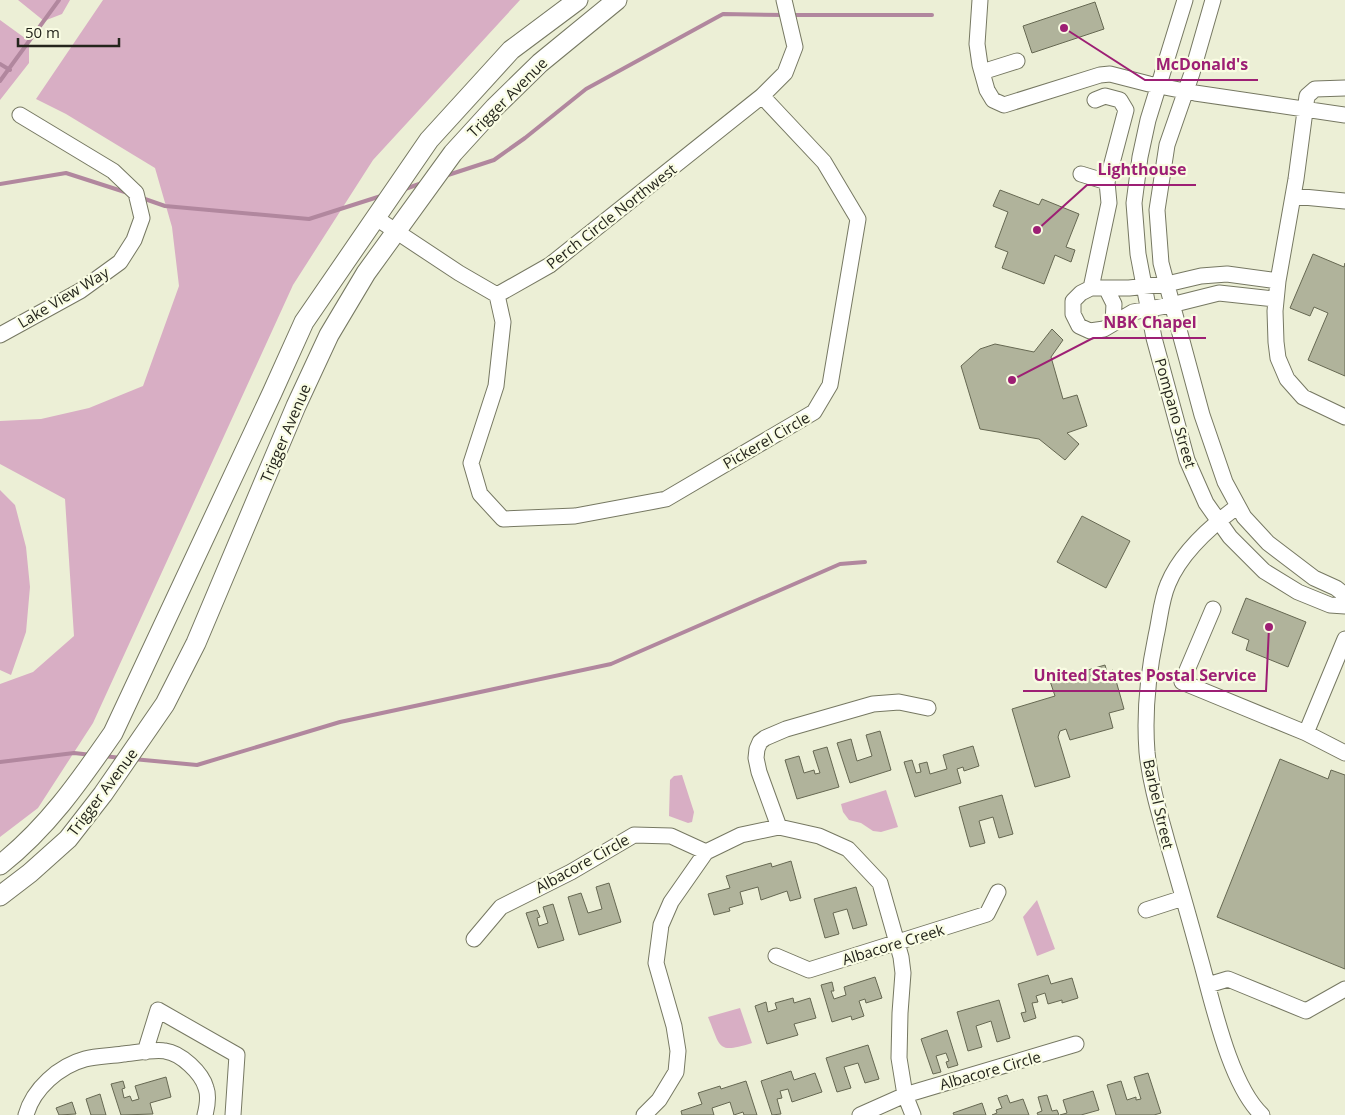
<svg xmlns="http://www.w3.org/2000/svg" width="1345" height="1115" viewBox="0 0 1345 1115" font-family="'Open Sans',sans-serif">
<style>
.green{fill:#d8aec4}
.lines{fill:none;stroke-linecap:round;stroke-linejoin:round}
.stream{stroke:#b1879e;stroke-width:4}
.building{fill:#b0b39b;stroke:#666852}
.minor-casing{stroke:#767862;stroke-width:17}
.major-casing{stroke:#767862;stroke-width:21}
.minor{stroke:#fff;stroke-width:15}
.major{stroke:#fff;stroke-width:19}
.labels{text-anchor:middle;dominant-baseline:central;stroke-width:4.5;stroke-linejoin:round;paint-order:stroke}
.street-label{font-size:15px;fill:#24251c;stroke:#f9fce3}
.leader{fill:none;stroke:#9d1f74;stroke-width:2}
.callout-dot{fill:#9d1f74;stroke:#f9fce3;stroke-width:2}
.callout-label{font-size:16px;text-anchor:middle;font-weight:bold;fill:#9d1f74;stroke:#f9fce3;stroke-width:4.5;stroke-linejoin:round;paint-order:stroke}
</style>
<rect width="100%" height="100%" fill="#ecefd6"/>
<path class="green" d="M18,0h52l-8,14 -18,7z
M103,0h417l-147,160 -80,125 -200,438 -55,85 -38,29v-153l33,-12 41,-36 -9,-137 -65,-35v-43l41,-2 48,-11 54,-22 36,-100 -7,-59 -17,-59 -89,-54 -30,-15z
M0,20l29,21v22l-29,37z
M0,490l15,15 11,42 4,40 -4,45 -15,43 -11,-5z
M682,775l12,37 -2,10 -4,1 -19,-7 1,-36 4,-4z
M886,790l12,37 -17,5 -8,-1 -12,-8 -12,-3 -6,-8 -2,-8z
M1037,900l18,49 -18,7 -14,-39z
M740,1008l12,35c-35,11 -31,5 -44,-26z"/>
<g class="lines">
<path class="stream" d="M792,15h140
M0,64l10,6
M0,81l59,-81
M445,176l49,-16 31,-22 61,-49 137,-75 62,1
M0,184l66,-11 62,20
M405,189l17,-6
M142,198l23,8 144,13 72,-23
M104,756l17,2
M133,759l64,6 143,-43 271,-58 229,-100 25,-2
M0,762l74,-9 18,2"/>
</g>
<path class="building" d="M1095,2l9,27 -72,24 -9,-27z
M1000,190l39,15 3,-6 37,15 -13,33 9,3 -4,12 -16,-7 -11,29 -42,-16 6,-16 -13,-5 13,-35 -15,-6z
M1313,254l31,13 1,-4v113l-37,-16 20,-47 -14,-6 -4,9 -20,-8z
M1052,329l11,11 -12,17 12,42 14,-4 10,31 -20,7 12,11 -14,16 -26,-21 -59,-10 -19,-63 19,-17 15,-5 39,8z
M1082,516l48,25 -24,47 -49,-26z
M1246,598l60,24 -18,45 -42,-17 3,-10 -17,-7z
M1105,665l2,7 6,-2 11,39 -15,4 4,15 -43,12 -4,-11 -6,2 -2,6 12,40 -35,10 -23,-78 43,-13 -5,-15z
M880,731l11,39 -41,13 -13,-40 14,-4 6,22 15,-5 -6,-21z
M973,746l6,20 -15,5 -1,-4 -6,2 4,14 -46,14 -11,-35 8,-2 4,13 5,-1 -2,-8 8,-2 3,12 17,-5 -4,-14z
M827,747l12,40 -42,12 -12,-39 14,-4 5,17 10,-3 1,4 5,-1 -7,-22z
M1280,759l48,20 3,-9 14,5v194l-128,-52z
M1002,795l11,39 -14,4 -6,-21 -14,4 6,22 -15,4 -11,-40z
M791,861l10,37 -11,3 -3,-10 -26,9 -3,-13 -18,5 3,12 -14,4 1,3 -16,4 -6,-21 22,-6 -4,-12 45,-13 1,4z
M609,883l12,39 -42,13 -11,-38 13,-4 7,20 14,-4 -6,-22z
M856,887l11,38 -14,4 -6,-20 -14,4 6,21 -14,4 -11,-39z
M553,904l11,36 -26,8 -12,-35 11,-3 3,7 -3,1 2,8 9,-3 -5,-16z
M1048,975l3,9 21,-6 6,20 -16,5v-3l-14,4 -3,-11 -9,3 2,6 -6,1 4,15 -12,4 -3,-9 5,-1 -8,-28z
M875,977l7,21 -16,5 -1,-4 -6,2 5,15 -12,4 -1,-4 -19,6 -11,-37 11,-3 2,9h-3l3,8 12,-4 -2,-8z
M793,998l1,5 16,-5 6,20 -22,6 4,11 -31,9 -12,-38 11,-4 2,10 9,-3 -2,-6z
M999,1000l11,38 -13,4 -6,-21 -15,5 6,21 -14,4 -11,-39z
M947,1030l11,35 -10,3 -2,-6 3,-1 -3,-8 -10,3 5,16 -8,2 -12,-35z
M868,1045l11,34 -14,4 -7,-20 -14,4 7,21 -14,4 -11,-34z
M791,1071l3,9 21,-7 7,19 -30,10 -4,-13 -8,2 2,7 -5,1 4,15 -9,1 -11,-34z
M1148,1073l13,40 -7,2h-38l-9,-30 14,-4 6,19 9,-3v3l5,-1 -7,-22z
M166,1077l5,20 -21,6 3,11 -32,1 -10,-31 12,-3 2,7 -3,1 2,9 6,-2 2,5 7,-2 -4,-13z
M746,1081l11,34h-13l-1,-3 -9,3 -4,-13 -18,6 2,7h-32l-1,-4 21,-7 -4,-11 22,-7 1,3z
M1093,1091l6,19 -18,5h-21l7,-2 -4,-13z
M100,1094l6,21h-15l-5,-16z
M1007,1095l3,8 13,-4 6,16h-37l5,-2 -1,-3 6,-2 -4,-10z
M1047,1095l5,16 5,-1 2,5h-21l-1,-2 5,-2 -4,-14z
M72,1102l4,12 -17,1 -3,-7z
M982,1103l4,12h-32l-1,-2z"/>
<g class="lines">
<defs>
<path id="minor" d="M980,0l-3,44 3,21 7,25 6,10 11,5 96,-30 10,-1 39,10 46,9 150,22
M1185,0l-37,120 -8,37 -6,46 4,51 16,84 33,122 19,43 24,34 34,34 34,21 32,13 15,1
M1213,0l-21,73 -25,72 -10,65 4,53 41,152 23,67 19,35 24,26 46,35 22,10 9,7
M982,72l35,-11
M1345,88l-30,1 -8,7 -11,83 -18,102 -3,30 1,31 2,16 9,21 16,18 42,20
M1081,174l26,8
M1293,196l52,5
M376,218l83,55 38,22
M1091,288l18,-85 -2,-21 19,-72 -6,-10 -15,-4 -10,4
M1106,288l8,16 -1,19
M497,295l6,27 -7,64 -25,77 9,31 23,25 72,-3 91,-17 148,-87 16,-27 28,-166 -34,-57 -62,-66
M497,295l53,-30 212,-169 23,-23 10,-26 -11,-47
M1275,299l-56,-6 -48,12 -38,7 -29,17 -14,2 -11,-5 -6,-12v-13l8,-8 10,-5h38l38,-4 34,-8 26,-2 51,7
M0,335l80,-44 40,-29 14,-22 8,-22 -6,-25 -23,-22 -93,-56
M1238,506c-27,20 -57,46 -70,78 -7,16 -8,35 -12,52 -8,38 -12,77 -9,116 3,30 12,60 20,89 11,38 22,76 32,113 13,45 30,130 63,161
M1213,609l-31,73 124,51 39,20
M1306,733l39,-94
M779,827l-20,-55 -3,-14 1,-9 3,-7 5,-4 21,-9 87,-25 26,-2 29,6
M1146,910l37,-12
M474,939l27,-32 70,-35 63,-37 37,1 35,16
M776,956l33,14 178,-56 11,-22
M1208,985l20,-6 78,32 39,-22
M145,1052l13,-42 79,45 -4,60
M26,1115c7,-26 33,-49 59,-56 12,-3 26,-3 38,-5 11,-1 32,-5 42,-3 16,2 37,22 41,37 3,8 1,19 -1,27
M644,1115l15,-15 17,-28 2,-21 -4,-25 -18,-63 5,-38 10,-23 35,-50 35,-17 38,-8 40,9 29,13 32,34 21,74 2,16 -3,40 -1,45 6,37 8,20
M860,1115l45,-20 171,-51"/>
<path id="major" d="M0,865c47,-37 79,-83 113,-132l159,-340 32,-71 125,-182 82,-90 67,-50
M0,896l30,-23 38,-34 35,-45 62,-90 31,-61 100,-237 33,-71 37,-62 87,-120 42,-46 45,-44 77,-63"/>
</defs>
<use href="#minor" class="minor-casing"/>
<use href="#major" class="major-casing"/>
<use href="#minor" class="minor"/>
<use href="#major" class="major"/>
</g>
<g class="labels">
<g class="street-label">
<text transform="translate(507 97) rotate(-45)">Trigger Avenue</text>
<text transform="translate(611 216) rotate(-38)">Perch Circle Northwest</text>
<text transform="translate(63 297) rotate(-31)">Lake View Way</text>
<text transform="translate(1176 413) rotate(74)">Pompano Street</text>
<text transform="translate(285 433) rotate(-67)">Trigger Avenue</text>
<text transform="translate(766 440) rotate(-30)">Pickerel Circle</text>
<text transform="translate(102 792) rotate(-53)">Trigger Avenue</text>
<text transform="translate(1159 804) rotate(77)">Barbel Street</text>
<text transform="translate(582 863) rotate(-29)">Albacore Circle</text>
<text transform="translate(893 944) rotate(-17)">Albacore Creek</text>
<text transform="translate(990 1070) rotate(-16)">Albacore Circle</text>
</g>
</g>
<path class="leader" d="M1064 28L1145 80H1258M1037 230L1087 185H1196M1012 380L1093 338H1206M1269 627L1266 691H1023"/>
<g class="callout-dot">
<circle cx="1064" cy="28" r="5"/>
<circle cx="1037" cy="230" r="5"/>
<circle cx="1012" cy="380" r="5"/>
<circle cx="1269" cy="627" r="5"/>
</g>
<g class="callout-label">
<text x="1202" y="70">McDonald's</text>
<text x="1142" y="175">Lighthouse</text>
<text x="1150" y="328">NBK Chapel</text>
<text x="1145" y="681">United States Postal Service</text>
</g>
<path d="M18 38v8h101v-8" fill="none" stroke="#24251c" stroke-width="2.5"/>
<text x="25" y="38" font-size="15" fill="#24251c" stroke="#f9fce3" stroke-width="4" paint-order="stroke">50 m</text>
</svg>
